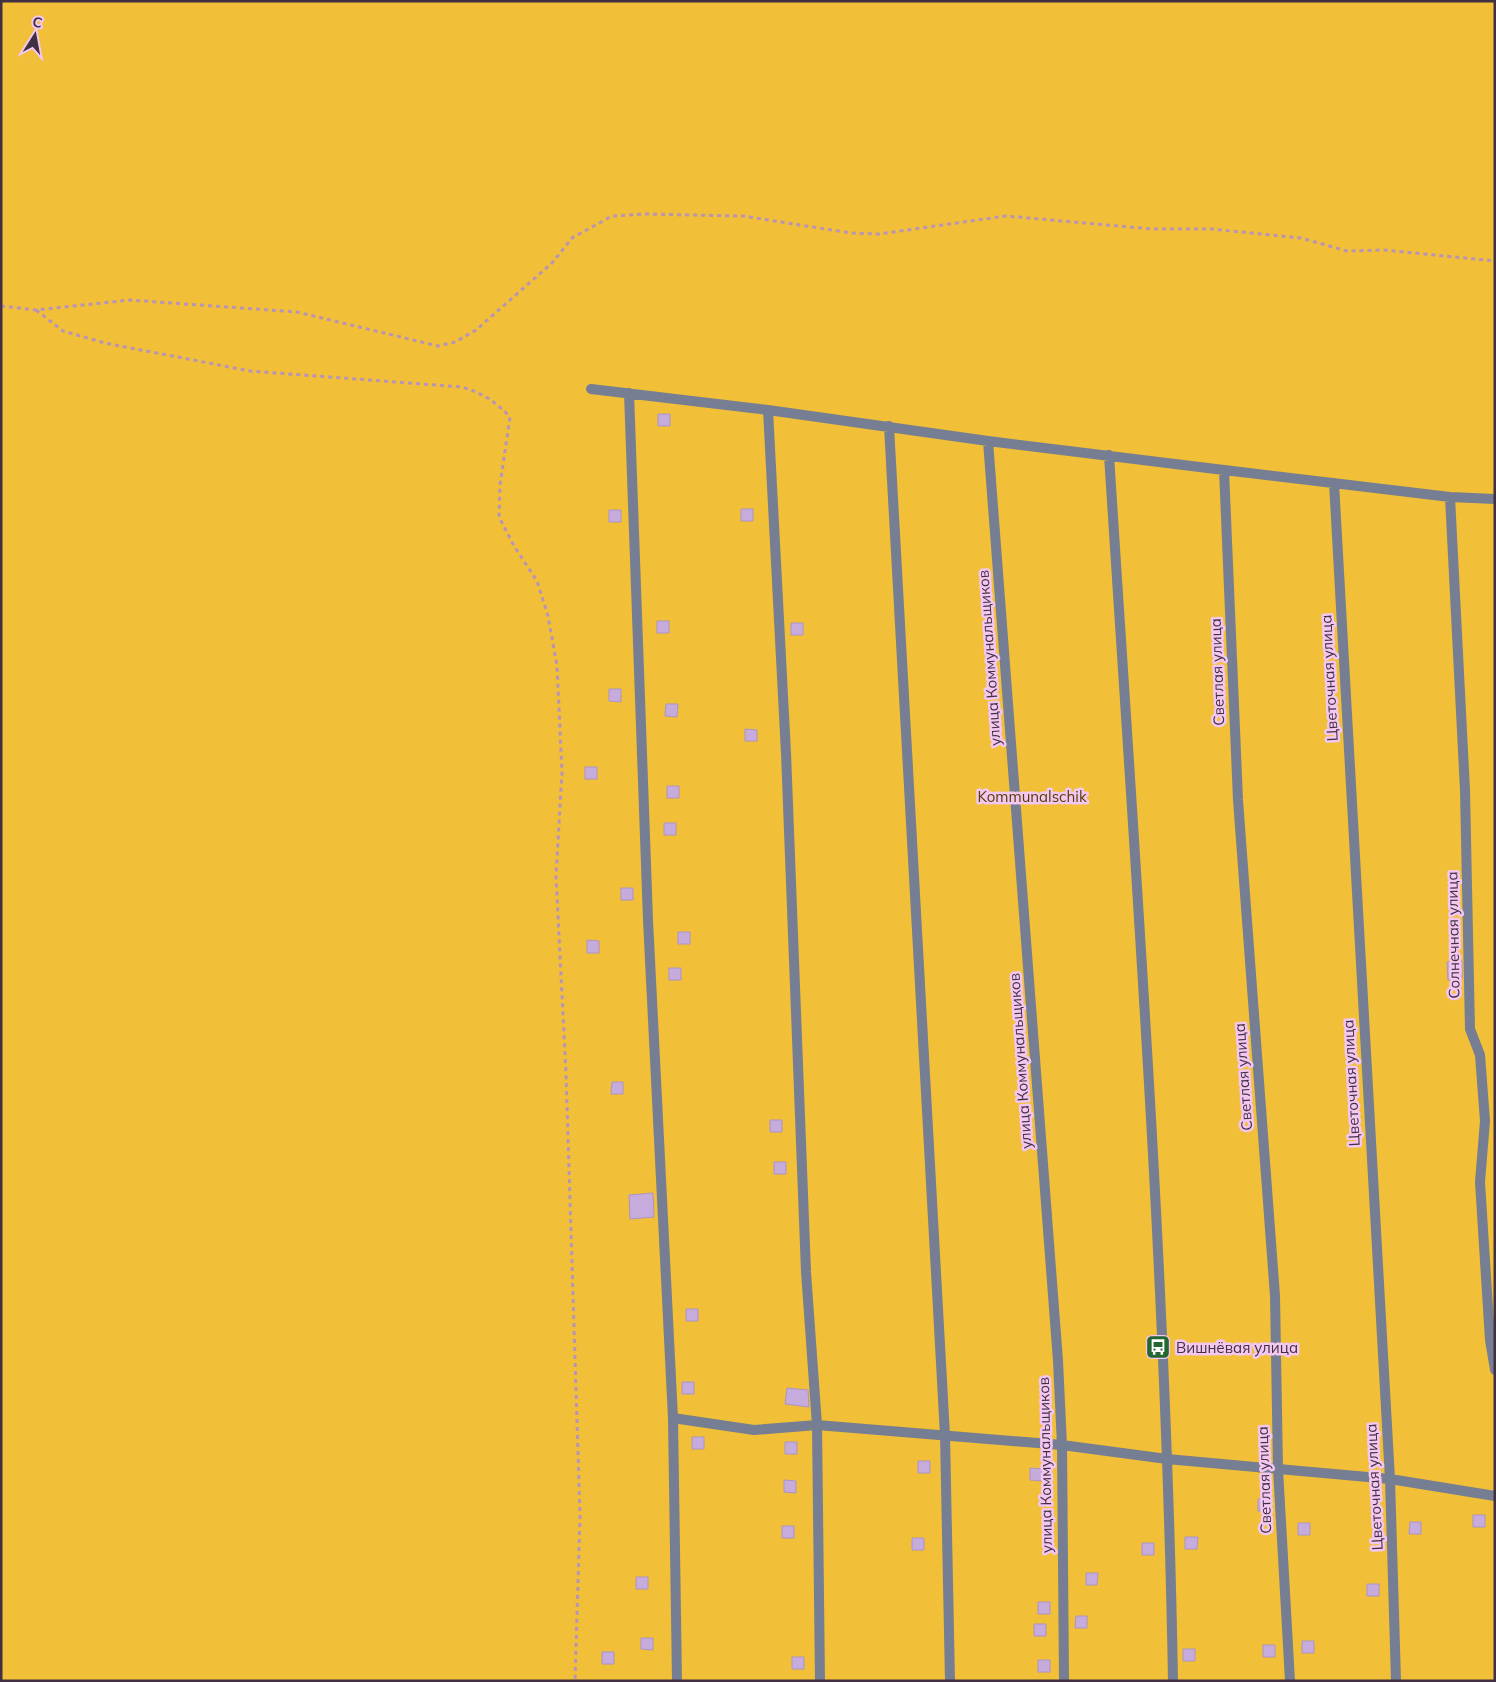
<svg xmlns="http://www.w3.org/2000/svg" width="1496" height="1682" viewBox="0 0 1496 1682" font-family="Mulish,sans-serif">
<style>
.green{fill:#f1bf38}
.building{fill:#c5acdd;stroke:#ac94c4}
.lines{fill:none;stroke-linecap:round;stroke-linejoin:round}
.path{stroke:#b895b7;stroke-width:3;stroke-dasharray:4 4;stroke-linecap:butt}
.street{stroke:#757e92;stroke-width:10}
.labels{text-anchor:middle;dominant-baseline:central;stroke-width:5;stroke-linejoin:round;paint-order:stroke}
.street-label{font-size:15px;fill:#413041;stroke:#f3c7f1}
.park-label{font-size:15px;fill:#533e00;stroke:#f3c7f1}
.poi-label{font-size:15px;fill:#413041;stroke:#f3c7f1;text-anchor:start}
</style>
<rect width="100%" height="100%" fill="#f3c7f1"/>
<path class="green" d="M1,1h1494v1680h-1494z"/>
<path class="building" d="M658,414h12v12h-12z
M741,509h12v12h-12z
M609,510h12v12h-12z
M657,621h12v12h-12z
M791,623h12v12h-12z
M609,689h12v13l-12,-1z
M666,704h12l-1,13 -12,-1z
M745,729l12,1v11h-12z
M585,767h12v12h-12z
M667,786h12v12h-12z
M664,823h12v12h-12z
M621,888h12v12h-12z
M678,932h12v12h-12z
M587,940l12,1v12h-12z
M1462,961v18l-14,1 -1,-18z
M669,968h12v12h-12z
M612,1082h11v12h-12z
M770,1120h12v12h-12z
M774,1162h12v12h-12z
M653,1193l1,24 -24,2 -1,-24z
M686,1309h12v12h-12z
M682,1382h12v12h-12z
M787,1388l21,2 1,17 -24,-3z
M692,1437h12v12h-12z
M785,1442h12v12h-12z
M918,1461h12v12h-12z
M1030,1468l13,1 -1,12 -12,-1z
M784,1480l12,1v12l-12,-1z
M1258,1499h12v12h-12z
M1473,1515h12v12h-12z
M1410,1522h11v12h-12z
M1298,1523h12v12h-12z
M782,1526h12v12h-12z
M1185,1537h13l-1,12h-12z
M912,1538h12v12h-12z
M1142,1543h12v12h-12z
M1086,1573h12l-1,12h-11z
M636,1577h12v12h-12z
M1367,1584h12v12h-12z
M1038,1602h12v12h-12z
M1076,1616h11v12h-12z
M1034,1624h12v12h-12z
M641,1638h12v12l-12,-1z
M1302,1641h12v12h-12z
M1263,1645h12v12h-12z
M1183,1649h12v12h-12z
M602,1652h12v12h-12z
M792,1657h12v12h-12z
M1038,1660h12v12h-12z"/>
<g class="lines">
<path class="path" d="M1,306l35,4 94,-10 167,12 141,34 17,-4 21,-12 76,-67 20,-25 40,-22 33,-2 98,2 108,17 28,1 127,-18 146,13h59l90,9 46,13 37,-1 111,11
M36,310l27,21 42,12 145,28 212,16c20,6 33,14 48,30l-10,68 -1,32 15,29 23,35 11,35 9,50 5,106 -6,104 10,198 14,442 -5,165"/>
<path class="street" d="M591,389l177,21 220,31 236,29 226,27 45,2
M629,393l19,527 25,498 4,263
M768,410l18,343 20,519 11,153 3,256
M889,426l56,1009 5,246
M988,441l70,920 4,84 2,236
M1109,455c26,408 57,817 64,1226
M1224,470l14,330 37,496 3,173 12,212
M1334,483l56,996 6,202
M1450,497l15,293 5,239 10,26 5,66 -5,61 10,158 5,30
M673,1418l81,12 63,-5 245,20 105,14 223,20 105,17"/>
</g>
<defs>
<symbol id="bus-square" viewBox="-11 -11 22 22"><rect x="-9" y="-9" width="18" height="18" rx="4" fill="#246630" stroke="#f3c7f1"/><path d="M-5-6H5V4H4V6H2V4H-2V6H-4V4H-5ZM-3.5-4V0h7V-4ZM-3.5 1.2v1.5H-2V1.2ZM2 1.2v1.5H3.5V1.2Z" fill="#fff"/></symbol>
</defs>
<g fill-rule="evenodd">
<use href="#bus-square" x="1144" y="1333" width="28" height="28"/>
</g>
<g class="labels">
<g class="street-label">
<text transform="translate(989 658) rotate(-94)">улица Коммунальщиков</text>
<text transform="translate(1217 672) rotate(-92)">Светлая улица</text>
<text transform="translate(1329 678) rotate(-93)">Цветочная улица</text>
<text transform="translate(1453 935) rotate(-91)">Солнечная улица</text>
<text transform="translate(1020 1061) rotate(-94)">улица Коммунальщиков</text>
<text transform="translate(1243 1077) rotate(-94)">Светлая улица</text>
<text transform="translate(1351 1083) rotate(-93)">Цветочная улица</text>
<text transform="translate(1045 1465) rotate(-91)">улица Коммунальщиков</text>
<text transform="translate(1264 1480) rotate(-92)">Светлая улица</text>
<text transform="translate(1374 1487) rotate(-93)">Цветочная улица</text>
</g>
<g class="park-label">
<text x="1032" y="796">Kommunalschik</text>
</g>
<g class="poi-label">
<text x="1176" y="1347">Вишнёвая улица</text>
</g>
</g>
<rect width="1496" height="1682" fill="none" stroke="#413041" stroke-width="5"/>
<g transform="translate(35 35) rotate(11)" stroke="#f3c7f1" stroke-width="4" paint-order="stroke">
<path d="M0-4L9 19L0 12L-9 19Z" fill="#413041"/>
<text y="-8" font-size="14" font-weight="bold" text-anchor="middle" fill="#413041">С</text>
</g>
</svg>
